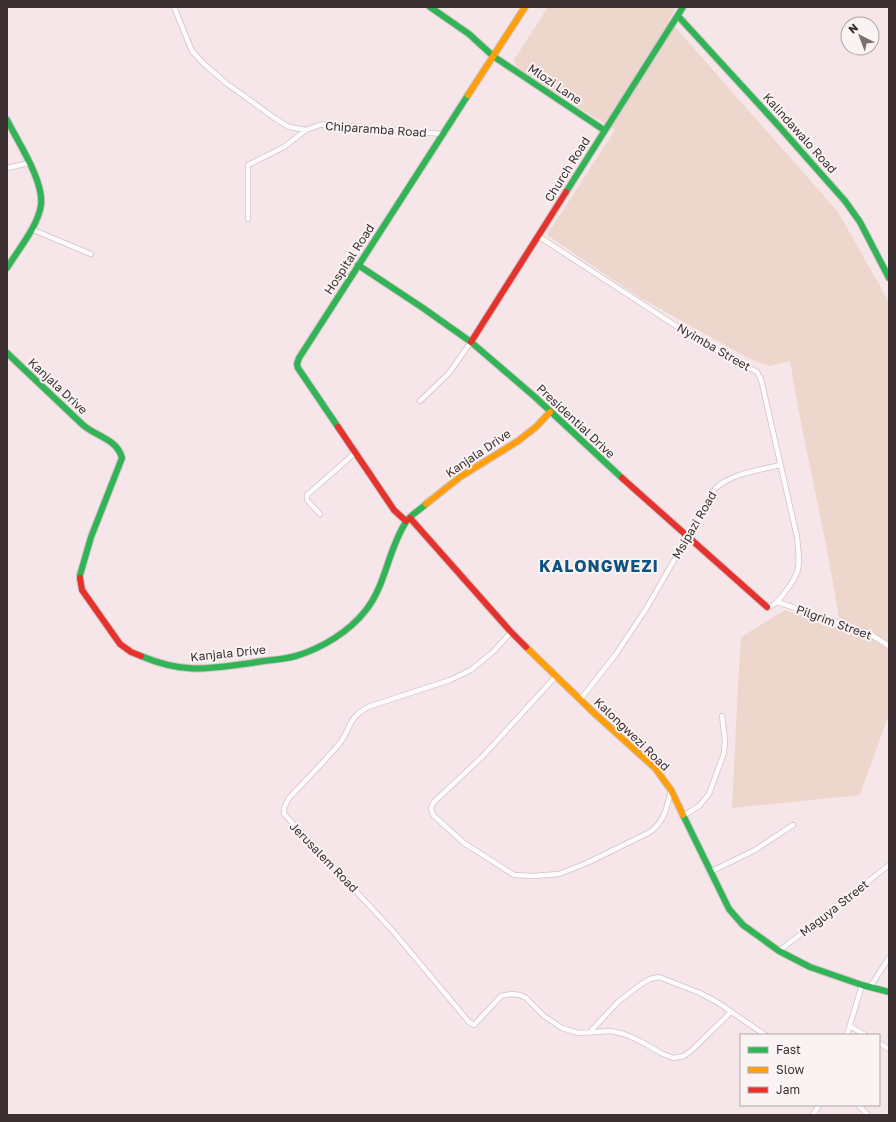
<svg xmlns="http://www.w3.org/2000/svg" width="896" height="1122" viewBox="0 0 896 1122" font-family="'Golos Text',sans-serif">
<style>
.green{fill:#edd6cc}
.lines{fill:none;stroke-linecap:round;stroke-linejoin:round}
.street-casing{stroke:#d1c3c5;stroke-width:6}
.fast-casing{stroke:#d1c3c5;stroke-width:8}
.slow-casing{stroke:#d1c3c5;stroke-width:8}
.jam-casing{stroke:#d1c3c5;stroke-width:8}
.street{stroke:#fefbfc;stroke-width:4.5}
.fast{stroke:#30b455;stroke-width:6}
.slow{stroke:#ff9f0a;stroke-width:6}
.jam{stroke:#e5322d;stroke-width:6}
.labels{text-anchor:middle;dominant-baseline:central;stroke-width:4;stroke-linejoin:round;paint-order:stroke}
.street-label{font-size:12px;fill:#3d3032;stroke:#faf3f4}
.district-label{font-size:16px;font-weight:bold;letter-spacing:1px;fill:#0e5281;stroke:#faf3f4}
</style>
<rect width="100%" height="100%" fill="#f6e6e9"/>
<path class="green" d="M548,7h128l-7,13 169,192 51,90v412l-29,81 -128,13 6,-122 3,-49 44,-27 51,17 3,-8c-13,-86 -35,-171 -49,-258l-21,5 -21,-8 -109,-61 -92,-62 68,-105 -98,-61 -3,-9z"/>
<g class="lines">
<defs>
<path id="street" d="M174,7l18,44 12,13 22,19 50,36 13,8 17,3 14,-5 7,-1 116,10
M7,168l22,-5
M248,219v-54l36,-18 22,-17
M31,229l60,25
M538,236l155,101 64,35 4,7 36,158c3,31 5,34 -15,59 -4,5 -8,10 -15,11
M420,401l29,-28 22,-31
M320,514l-13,-14v-5l48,-42
M777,602l37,12 56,20 19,12
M511,632l-17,19 -23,19 -21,10 -82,27c-21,12 -16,20 -28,36 -16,19 -34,37 -51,55l-5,10v6l108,116 77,92 5,3 27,-29 10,-2 9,1 6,3 18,18 18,12 16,5 33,-2 13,3 16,7 21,12 12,5 11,-2 8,-6 39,-38
M556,676l-73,80 -49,46 -3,6 2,7 31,28 50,32 19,1 26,-2 28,-11 63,-31c15,-11 17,-25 21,-42
M580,700l36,-46 30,-45 69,-120c14,-15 45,-19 65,-24
M683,816l16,-10 10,-12 15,-41 1,-12 -3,-25
M710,872l45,-22 38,-25
M779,951l110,-86
M870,987l19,-29
M850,1026l15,9
M589,1033l29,-31 22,-17 10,-6 9,-2 41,16 17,9 48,33
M847,1035l15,-50
M879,1043l10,6
M858,1105l10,10
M813,1115l6,-10"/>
<path id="fast" d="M430,7l39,27 24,22 111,74
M678,16l98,107 69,78 15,21 29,56
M7,120c11,22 37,61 34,85 -3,21 -23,45 -34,63
M566,192l117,-185
M358,265l65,43 48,34 64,55 87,81
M7,353l76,72c14,12 34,14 39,33l-31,79 -11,38v3
M338,427l-40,-59 -1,-4 2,-6 169,-263
M141,656c42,18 67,13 110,7 15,-3 31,-3 45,-7 26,-8 53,-24 70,-46 20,-25 22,-61 40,-88 4,-7 14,-12 20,-18
M683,815l46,94 14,16 36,26 31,16 52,18 27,7"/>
<path id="slow" d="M468,95l57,-88
M426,504l34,-27 58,-36 18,-14 14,-15
M526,647l68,66 61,55 16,22 12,25"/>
<path id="jam" d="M471,342l95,-150
M338,427l56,83 12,11
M622,478l145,129
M410,518l101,114 15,15
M80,578l2,12 38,54 11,8 10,4"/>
</defs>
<use href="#street" class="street-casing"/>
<use href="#fast" class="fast-casing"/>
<use href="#slow" class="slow-casing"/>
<use href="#jam" class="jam-casing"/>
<use href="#street" class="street"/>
<use href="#fast" class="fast"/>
<use href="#slow" class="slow"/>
<use href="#jam" class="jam"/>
</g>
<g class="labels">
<g class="street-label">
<text transform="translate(555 84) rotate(34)">Mlozi Lane</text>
<text transform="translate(376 129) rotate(4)">Chiparamba Road</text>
<text transform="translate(800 133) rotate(48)">Kalindawalo Road</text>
<text transform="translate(567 169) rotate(-58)">Church Road</text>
<text transform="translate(349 259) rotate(-57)">Hospital Road</text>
<text transform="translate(714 347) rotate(30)">Nyimba Street</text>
<text transform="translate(58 386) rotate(43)">Kanjala Drive</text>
<text transform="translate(576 421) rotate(43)">Presidential Drive</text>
<text transform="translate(478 453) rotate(-34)">Kanjala Drive</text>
<text transform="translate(694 525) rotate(-60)">Msipazi Road</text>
<text transform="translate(834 622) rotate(20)">Pilgrim Street</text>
<text transform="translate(228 653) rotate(-6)">Kanjala Drive</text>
<text transform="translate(632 734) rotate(44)">Kalongwezi Road</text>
<text transform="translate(324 857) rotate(46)">Jerusalem Road</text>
<text transform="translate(834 908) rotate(-38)">Maguya Street</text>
</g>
<g class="district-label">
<text x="599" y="566">KALONGWEZI</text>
</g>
</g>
<rect width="896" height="1122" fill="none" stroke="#3d3032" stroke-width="16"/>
<rect x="740" y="1034" width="140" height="72" fill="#faf3f4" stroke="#aea5a6"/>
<rect x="748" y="1047" width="20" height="6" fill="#30b455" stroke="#aea5a6"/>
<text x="776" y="1054" font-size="12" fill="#3d3032">Fast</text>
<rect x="748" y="1067" width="20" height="6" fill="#ff9f0a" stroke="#aea5a6"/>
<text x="776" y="1074" font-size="12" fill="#3d3032">Slow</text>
<rect x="748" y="1087" width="20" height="6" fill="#e5322d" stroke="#aea5a6"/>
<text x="776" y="1094" font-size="12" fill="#3d3032">Jam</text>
<g transform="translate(860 36) rotate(318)"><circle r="19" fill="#faf3f4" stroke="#aea5a6"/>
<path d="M0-3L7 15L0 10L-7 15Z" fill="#7e7072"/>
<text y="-6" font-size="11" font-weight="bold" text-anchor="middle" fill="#3d3032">N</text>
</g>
</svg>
